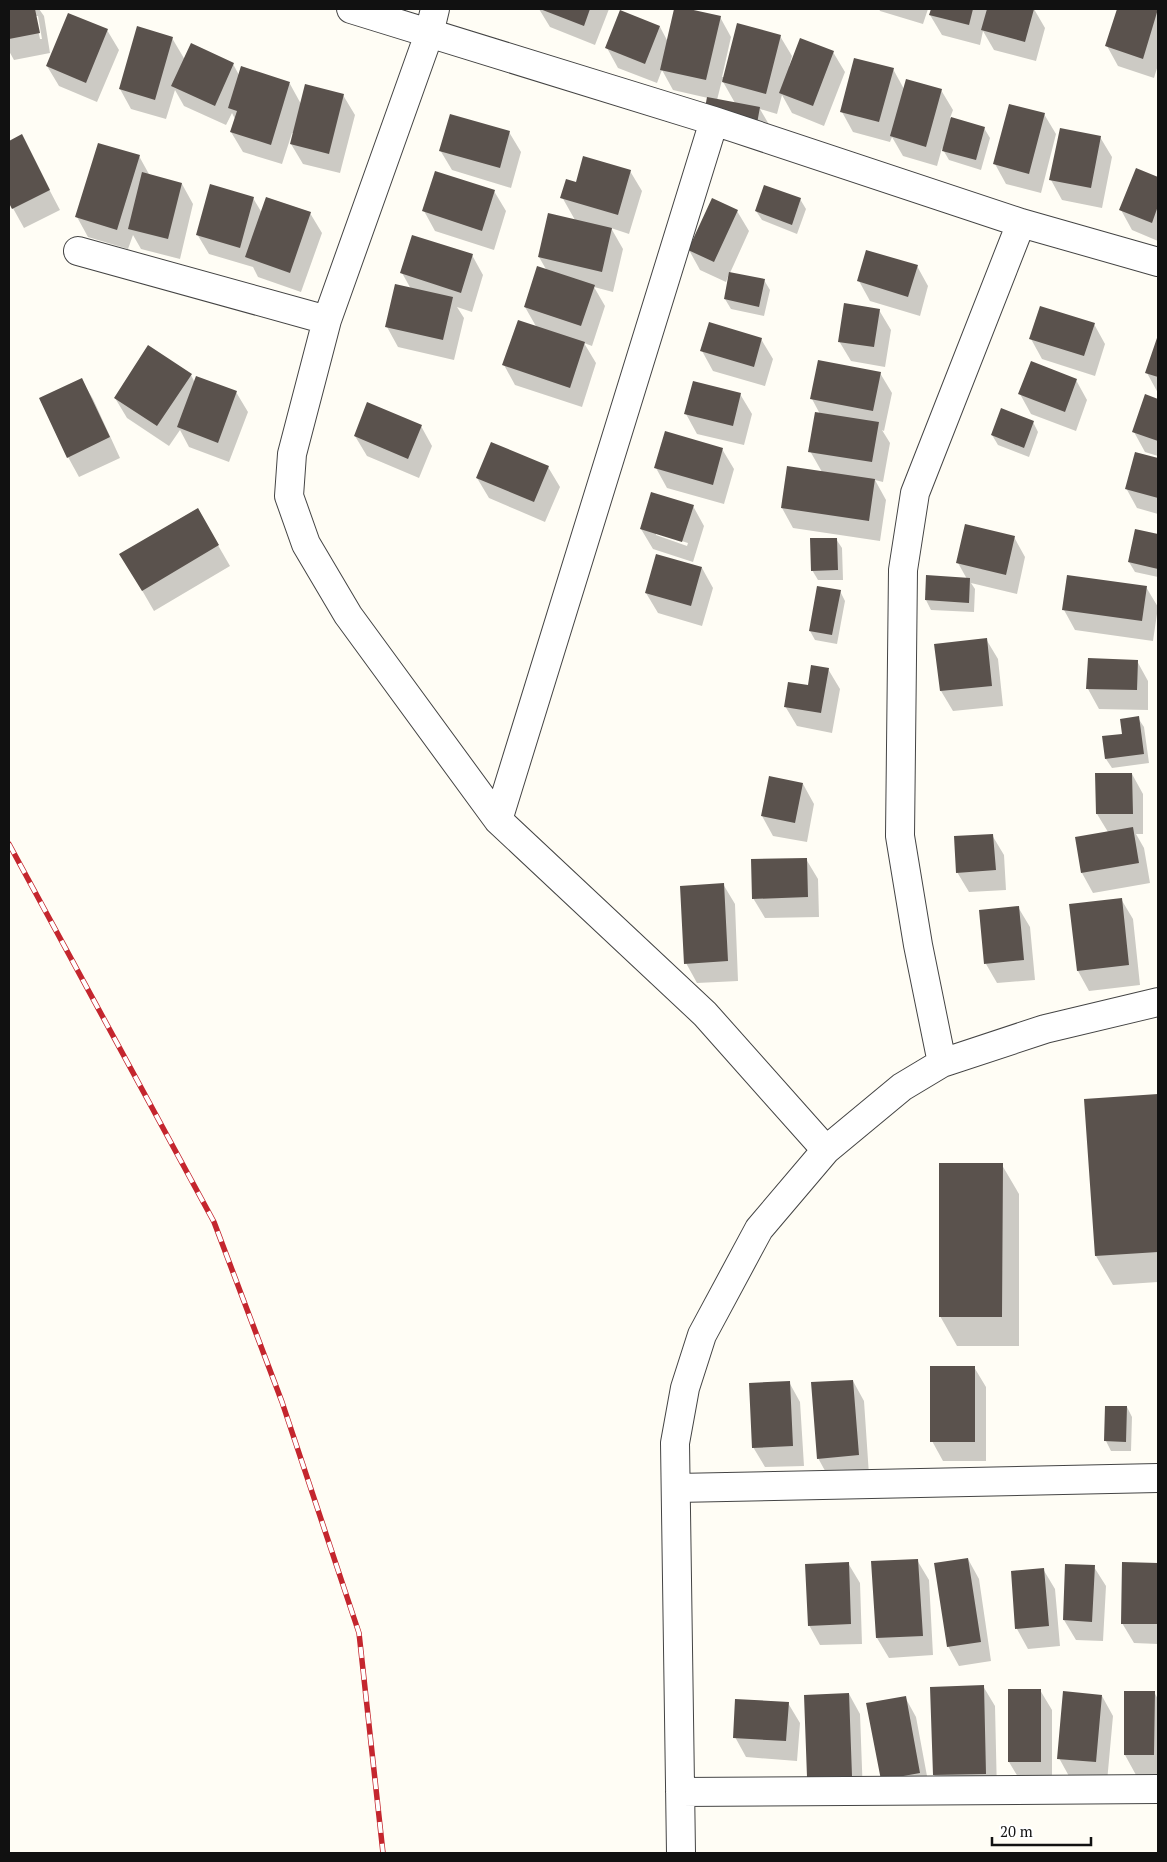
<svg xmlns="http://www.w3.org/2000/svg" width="1167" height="1862" viewBox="0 0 1167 1862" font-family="'PT Serif',serif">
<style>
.shadow{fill:#0003;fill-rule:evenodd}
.building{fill:#5a524d}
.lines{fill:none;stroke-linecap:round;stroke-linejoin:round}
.street-casing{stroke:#444;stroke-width:30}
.street{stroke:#fff;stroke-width:28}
.rail-casing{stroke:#c4262e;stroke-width:5.5}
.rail{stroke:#fff;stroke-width:4;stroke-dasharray:11;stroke-linecap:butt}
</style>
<rect width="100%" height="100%" fill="#fffdf5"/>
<path class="shadow" d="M9,9h30l5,7 6,37 -36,7 -5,-9zM35,16h3l4,23h-2z
M539,9h70l-14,36 -45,-18z
M676,9h8l36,8 11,20 -9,40h2l56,-41 12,20 -3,11h2l42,-15 12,20 -21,54 -32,-13 -10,-18 -5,19 -17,-5 11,19 -4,21 -51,-10 -8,-41 -35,-8 -11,-20 -5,13 -39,-15 -11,-20 53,-21 8,15zM722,80l13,23 -18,-3z
M879,9h49l-5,15 -43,-13z
M932,9h102l11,19 -9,33 -42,-11 -11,-19 -3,14 -38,-10 -12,-20z
M1119,9h39v56l-4,13 -36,-12 -11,-20z
M107,30l12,20 -22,52 -38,-16 -12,-20z
M172,38l13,22 48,4 6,11 3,-7 48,16 11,20 42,-9 12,20 -15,58 -37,-9 -12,-20 3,-11h-2l-10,31 -39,-12 -12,-20 4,-13 -3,-6 -6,12 -42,-19 -9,-16 -9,29 -35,-10 -11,-20z
M893,69l11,20 37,1 12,20 -3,8 34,10 6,10 -9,32 -32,-10 -7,-12 -5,18 -34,-10 -11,-19 -2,5 -37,-10 -11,-20z
M1044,114l12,20 -15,59 -35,-9 -11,-20z
M509,132l12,20 -10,36 -59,-18 -12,-20z
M21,136l39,74 -36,18 -15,-27v-58z
M1100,137l12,20 -10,51 -40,-8 -11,-20z
M139,156l11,20 32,8 11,20 -13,55 -39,-10 -8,-14 -5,14 -40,-12 -11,-20z
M1137,170l21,8v63l-26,-11 -11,-20z
M630,171l12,20 -13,43 -18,-6 12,21 -10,43 -19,-5 11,19 -13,40 -8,-3 12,20 -14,44 -67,-22 -11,-20 33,-37 -12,-21 22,-36 -8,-14 36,-37 -13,-23 15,-13z
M494,191l12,20 -12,39 -59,-19 -11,-20z
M253,198l9,15h48l12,20 -21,59 -43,-15 -5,-10 -44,-13 -12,-20z
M800,199l6,10 -9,25 -35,-14 -6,-9z
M712,200l25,11 12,20 -19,42 34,7 6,10 -6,26 -33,-7 -6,-10 4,-25 -3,8 -26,-12 -11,-20z
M472,255l11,20 -11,37 -15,-5 7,11 -10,42 -56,-13 -11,-20 24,-38 -9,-16z
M917,266l11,20 -8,30 -50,-15 -11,-20z
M879,310l12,20 -6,37 -34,-6 -12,-20z
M1094,324l11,20 -10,32 -53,-17 -11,-20z
M1158,337v56l-11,-20z
M761,339l12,20 -8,27 -52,-15 -11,-20z
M880,373l12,20 -8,38 -2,-1 8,13 -7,39 -8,-2 11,20 -6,41 -87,-13 -11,-20 40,-36 -12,-21 10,-37 -8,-15z
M191,375l4,8 41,9 12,20 -19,50 -40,-15 -9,-17 -11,16 -42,-28 -12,-20z
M81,379l12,20 27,59 -41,19 -11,-20z
M1076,380l11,20 -11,31 -45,-17 -11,-20z
M740,394l12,20 -8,31 -47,-11 -11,-20z
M1146,396l12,4v56l-13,-4 -11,-20z
M1033,422l5,10 -9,25 -31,-12 -6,-10z
M421,426l11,20 -13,32 -52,-22 -12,-20z
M722,449l12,20 -10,35 -57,-16 -11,-20z
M1136,453l22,7v54l-21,-6 -11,-20z
M548,467l12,20 -15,35 -56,-24 -12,-20z
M693,506l11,20 -11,36 -40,-13 -12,-20zM656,533l32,10 -1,3 -31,-11z
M197,509l33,57 -76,45 -33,-57z
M1136,531l22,5v41l-23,-5 -6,-10z
M1014,537l11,20 -8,37 -46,-11 4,6 -1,23 -43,-2 -5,-10 41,-21 -9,-16z
M836,539l6,9 1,32h-25l-6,-10z
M702,568l11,20 -11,38 -44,-13 -12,-20z
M1146,587l12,20 -5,34 -78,-11 -11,-20z
M840,591l5,10 -8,43 -22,-4 -5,-9z
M986,639l12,20 5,47 -50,5 -12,-20 -5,-46z
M1137,661l11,20v29l-49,-1 -11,-20z
M828,669l12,20 -8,44 -35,-7 -12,-20z
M1138,718l6,9 5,36 -37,5 -6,-9 17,-24z
M1132,774l11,20v40h-7l8,14 6,35 -57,10 -11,-20 26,-41 -11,-18v-39z
M803,784l11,20 -7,38 -34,-6 -11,-20z
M992,835l12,20 2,35 -37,2 -12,-20z
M806,859l12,20 1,38 -54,1 -12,-20z
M723,884l12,20 3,77 -41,2 -11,-20z
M1121,899l12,20 7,66 -51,6 -11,-20 -7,-66z
M1018,907l12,20 5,53 -38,3 -11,-19z
M1158,1095v187l-45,3 -17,-29 -10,-156z
M1002,1165l17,29v152h-62l-17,-30z
M974,1367l12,20v74h-43l-11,-20z
M853,1381l11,20 5,74 -40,3 -11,-20z
M789,1382l11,20 4,64 -39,1 -12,-20z
M1106,1407h21l5,10 -1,34h-20l-5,-10z
M968,1559l11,20 12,82 -32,5 -11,-20z
M917,1560l12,20 4,75 -44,3 -12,-20z
M848,1563l12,20 2,61 -42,1 -11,-20z
M1123,1563l35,1v80l-24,-1 -12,-20z
M1094,1567l12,19 -3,55 -27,-1 -12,-20z
M1043,1569l12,20 5,57 -32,3 -11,-20z
M983,1686l12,20 2,87 -51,2 -12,-20 -3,-87z
M1040,1690l12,20v72h-31l-12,-20z
M1154,1692l4,7v76h-22l-11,-20z
M849,1694l11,20 3,81 -43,2 -12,-20z
M1102,1696l11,20 -6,66 -37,-4 -11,-20z
M905,1697l11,20 14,75 -37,7z
M788,1703l12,20 -3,38 -51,-4 -11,-20z"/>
<path class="building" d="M9,9h26l5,24 -31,6z
M540,9h50l-6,17z
M674,9h15l32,7 -15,64 -46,-10z
M931,9h42l-4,16 -40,-10z
M987,9h47l-9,33 -44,-12z
M1117,9h41l-15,50 -38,-13z
M620,10l40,16 -15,38 -40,-16z
M68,13l40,16 -22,54 -40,-17z
M737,23l44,12 -15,59 -44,-12z
M137,26l36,11 -18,63 -36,-11z
M800,38l34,13 -21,55 -34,-13z
M191,43l43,20 -19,43 -44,-20z
M854,58l40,10 -15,54 -39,-10z
M241,66l49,16 -19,63 -41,-13 7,-21 -9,-3z
M906,79l36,10 -16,58 -36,-11z
M305,84l39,10 -15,60 -39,-10z
M707,97l53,10 -4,22 -53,-10z
M1009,104l36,9 -16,61 -36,-10z
M450,114l60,17 -10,37 -61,-17z
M951,117l34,10 -9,33 -34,-9z
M1060,128l41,8 -10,52 -42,-8z
M22,134l28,56 -38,19 -3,-6v-62z
M98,143l42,12 -23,75 -42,-13z
M583,156l48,14 -13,45 -58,-17 6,-19 10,3z
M1136,168l22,9v29l-6,17 -33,-13z
M435,171l60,19 -13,41 -60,-20z
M142,172l40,11 -14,56 -40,-10z
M210,184l44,13 -14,51 -44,-13z
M764,185l37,13 -9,27 -37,-14z
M266,197l45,15 -21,61 -45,-16z
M712,198l26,12 -24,52 -26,-12z
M548,213l64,15 -10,44 -64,-15z
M412,235l61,19 -12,39 -61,-20z
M866,250l52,15 -10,32 -51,-16z
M537,266l58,19 -14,41 -57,-19z
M729,272l36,7 -6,28 -35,-8z
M395,284l58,13 -10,43 -58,-13z
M844,303l36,6 -6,38 -36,-5z
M1040,306l55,17 -11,33 -55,-17z
M518,320l67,22 -15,46 -68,-23z
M709,322l53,16 -8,29 -54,-16z
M1158,335v42l-13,-4z
M148,345l44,29 -35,52 -43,-28z
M818,360l63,12 -8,39 -63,-12z
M1031,361l46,18 -12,33 -47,-18z
M196,376l41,15 -19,52 -41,-16z
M82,378l28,59 -43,21 -28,-60z
M693,381l48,12 -8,33 -49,-12z
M1145,394l13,5v42l-26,-9z
M367,402l55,23 -14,34 -54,-23z
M1001,408l33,13 -10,27 -33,-13z
M815,412l64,10 -7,40 -64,-10z
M665,431l58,17 -10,37 -59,-17z
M491,442l58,24 -15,36 -58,-24z
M1135,452l23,6v40l-33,-9z
M787,466l88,13 -6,42 -88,-13z
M651,492l43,13 -12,37 -42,-13z
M198,508l21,37 -77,46 -23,-37z
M965,524l50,12 -9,39 -50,-12z
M1135,529l23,5v35l-30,-7z
M810,538h27l1,32 -27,1z
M656,554l46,13 -11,39 -46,-13z
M926,575l44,3 -1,25 -44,-3z
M1067,575l80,11 -5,35 -80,-11z
M817,586l24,4 -9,45 -23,-4z
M987,638l5,48 -52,5 -6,-47z
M1088,658l50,2 -1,30 -51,-1z
M811,665l18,3 -8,45 -37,-6 4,-25 20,3z
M1139,716l5,38 -39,5 -3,-23 20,-2 -2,-15z
M1095,773h37l1,41h-37z
M769,776l34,7 -8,40 -34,-7z
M1133,827l6,36 -58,10 -6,-36z
M993,834l3,36 -40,3 -2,-37z
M807,858l1,39 -56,2 -1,-40z
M724,883l4,78 -44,3 -4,-78z
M1122,898l7,67 -52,6 -8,-67z
M1019,906l5,54 -40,4 -5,-54z
M1158,1094v158l-63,4 -11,-157z
M939,1163h64l-1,154h-63z
M930,1366h45v76h-45z
M853,1380l6,75 -42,4 -6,-77z
M790,1381l3,65 -41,2 -3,-65z
M1105,1406h22l-1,36 -22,-1z
M968,1558l13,84 -34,5 -13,-84z
M918,1559l5,77 -47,2 -5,-77z
M849,1562l2,62 -43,2 -3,-62z
M1122,1562l36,1v61h-37z
M1065,1564l30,1 -3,57 -29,-2z
M1044,1568l5,58 -34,3 -4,-58z
M984,1685l2,89 -53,1 -3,-88z
M1008,1689h33v73h-33z
M1063,1691l39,4 -6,67 -39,-3z
M1124,1691h31l-1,64h-30z
M849,1693l3,83 -45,1 -3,-82z
M906,1696l14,77 -39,7 -15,-77z
M735,1699l54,3 -3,39 -53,-3z"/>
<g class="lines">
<defs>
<path id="street" d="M351,9l363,112 307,102 137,39
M435,9l-6,25 -102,286 -35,134 -3,42 17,48 42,71 150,205 207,194 121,136
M78,251l249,69
M498,820l216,-699
M942,1063l-24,-118 -18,-109 3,-266 12,-77 106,-270
M676,1488l482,-10
M680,1792l478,-3
M681,1853l-6,-410 10,-55 17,-53 57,-106 67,-79 76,-63 40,-24 103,-34 113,-27"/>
</defs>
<use href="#street" class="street-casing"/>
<use href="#street" class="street"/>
<defs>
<path id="rail" d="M9,844l205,378 68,180 77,231 24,220"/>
</defs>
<use href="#rail" class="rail-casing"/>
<use href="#rail" class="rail"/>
</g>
<rect width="1167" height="1862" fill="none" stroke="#111111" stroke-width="20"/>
<path d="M992 1837v8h99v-8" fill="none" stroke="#111111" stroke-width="2.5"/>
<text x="1000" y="1837" font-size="15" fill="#111111" stroke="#ffffff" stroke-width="4" paint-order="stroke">20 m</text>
</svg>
